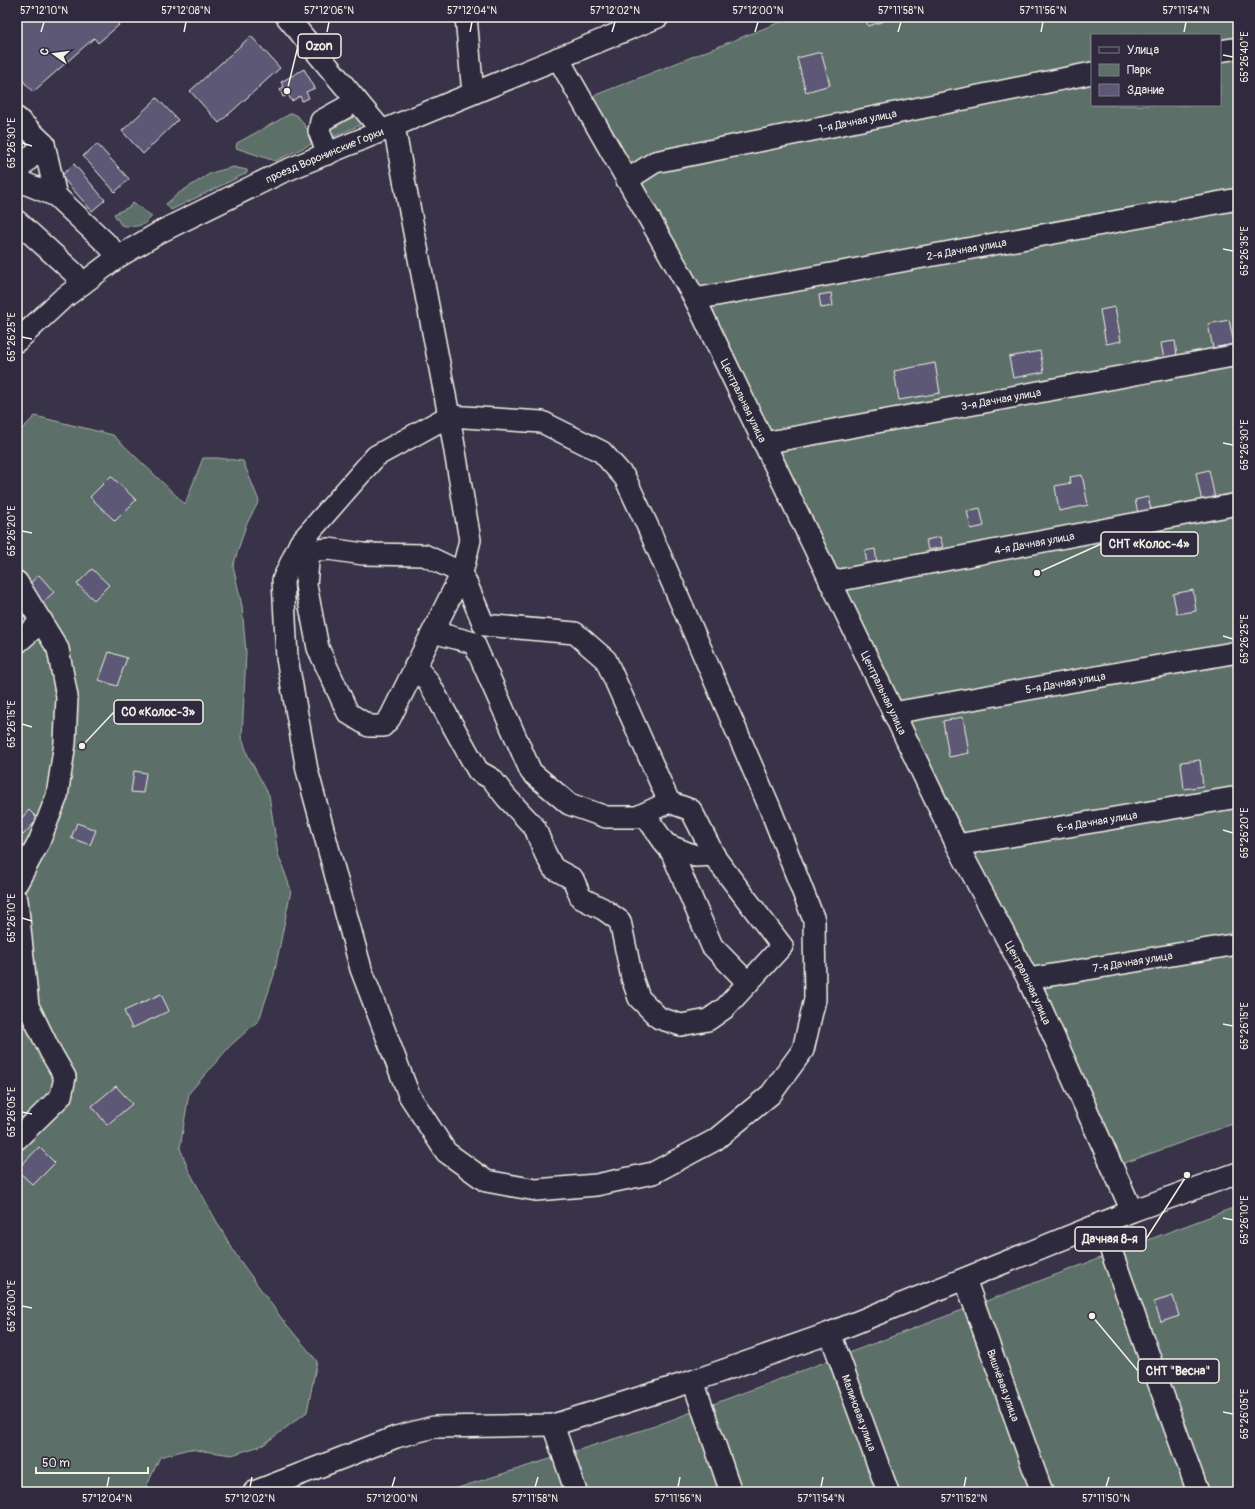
<svg xmlns="http://www.w3.org/2000/svg" width="1255" height="1509" viewBox="0 0 1255 1509" font-family="Pangolin,sans-serif">
<style>
.green{fill:#5b7069;stroke:#a8b0a8;fill-rule:evenodd}
.building{fill:#5c5876;stroke:#f4f1e8}
.lines{fill:none;stroke-linecap:round;stroke-linejoin:round}
.minor-casing{stroke:#f4f1e8;stroke-width:24}
.minor{stroke:#2f2a3d;stroke-width:21}
.ticks{fill:none;stroke:#f4f1e8;stroke-width:1.5}
.labels{text-anchor:middle;dominant-baseline:central;stroke-width:3;stroke-linejoin:round;paint-order:stroke}
.street-label{font-size:11px;fill:#f4f1e8;stroke:#2f2a3d}
.leader{fill:none;stroke:#f4f1e8;stroke-width:1.5}
.callout-dot{fill:#f4f1e8;stroke:#2f2a3d;stroke-width:1.5}
.callout{fill:#2f2a3d;stroke:#f4f1e8;stroke-width:1.5}
.callout-label{font-size:12px;text-anchor:middle;font-weight:bold;fill:#f4f1e8}
.neatline{fill:none;stroke:#f4f1e8;stroke-width:1.5}
.ticks-label{font-size:10px;text-anchor:middle;fill:#f4f1e8}
</style>
<rect width="100%" height="100%" fill="#383348"/>
<filter id="ink" filterUnits="userSpaceOnUse"><feTurbulence type="fractalNoise" baseFrequency=".025" numOctaves="2"/><feDisplacementMap in="SourceGraphic" scale="8" xChannelSelector="R" yChannelSelector="G"/><feConvolveMatrix kernelMatrix="1 2 1 2 8 2 1 2 1" color-interpolation-filters="sRGB"/></filter>
<g filter="url(#ink)">
<path class="green" d="M793,17h445v1105l-119,43 -159,-330 -372,-737zM1092,35h128v70h-128z
M292,113l6,3 18,26 -41,19 -39,-13 1,-5z
M361,113l8,8 -40,18 -4,-7z
M233,167l14,3v3l-76,37 -5,-6 13,-11 32,-20z
M133,203l19,13c-8,11 -18,12 -31,9l-7,-11 15,-7z
M35,416l78,19 72,69 18,-46h15l25,3 16,40 -13,24 -13,41 9,40 4,47 -4,84 6,19 21,39 9,59 13,36 -17,85 -15,45 -29,26 -41,47 -9,55 8,21 30,55 18,31 46,64 35,42 -10,51 -44,33 -31,10 -43,-6 -29,8 -16,35h-127v-1058z
M1238,1206v286h-793l210,-66z"/>
<path class="building" d="M17,17h102l-4,3 4,5 -21,18 -4,-5 -61,54 -16,-18z
M865,17h24l1,2 -22,7z
M251,36l29,32 -61,55 -29,-32z
M821,52l9,33 -24,7 -9,-34z
M304,69l11,19 -9,4 3,6 -7,3 -2,-5 -8,5 -4,-6 -5,2 -3,-8 4,-2 -3,-5z
M157,98l21,22 -35,34 -21,-23z
M97,144l32,35 -14,13 -32,-36z
M74,164l31,36 -13,11 -31,-35z
M831,293l2,13 -12,2 -2,-13z
M1115,307l6,34 -15,3 -6,-34z
M1229,320l5,24 -21,4 -5,-24z
M1175,341l2,15 -13,3 -3,-16z
M1040,351l4,21 -31,6 -4,-21z
M935,363l5,30 -41,7 -5,-29z
M1209,470l6,29 -13,3 -6,-29z
M1082,475l6,30 -29,6 -4,-25 16,-3 -1,-6z
M111,476l25,24 -21,21 -25,-24z
M1148,497l3,13 -13,3 -3,-13z
M980,508l4,18 -13,3 -4,-18z
M940,537l3,10 -15,3 -2,-10z
M875,549l2,14 -10,1 -2,-13z
M92,569l17,16 -15,15 -17,-16z
M39,575l15,17 -12,11 -15,-17z
M1193,590l3,21 -19,3 -4,-20z
M109,652l18,6 -10,28 -18,-6z
M963,717l6,36 -20,4 -6,-36z
M1200,760l3,26 -19,3 -3,-27z
M134,771l12,2 -3,20 -12,-1z
M29,810l9,9 -15,16 -6,-6v-6z
M77,823l19,7 -6,15 -19,-7z
M161,994l8,17 -37,17 -8,-17z
M116,1086l16,18 -25,21 -15,-19z
M39,1147l16,16 -22,22 -16,-15z
M1173,1296l6,20 -18,6 -7,-20z"/>
<g class="lines">
<defs>
<g id="minor">
<path d="M287,17l70,84"/>
<path d="M466,17l6,66 2,9"/>
<path d="M1220,51l18,-3"/>
<path id="s1" d="M558,58l137,241 262,546 71,134 104,232"/>
<path d="M17,118l27,26 12,52"/>
<path d="M394,127l55,289 21,124 -8,33 -72,145 -7,8h-14l-21,-13 -30,-65 -12,-63 3,-34 20,-2 34,5 61,1 38,18 22,52 91,8 31,27 63,142"/>
<path d="M328,154l-9,-23 2,-10 36,-20 25,30"/>
<path d="M17,171l27,-27"/>
<path d="M17,180l39,16 53,50 9,11"/>
<path id="s2" d="M627,180l28,-18 437,-89"/>
<path d="M17,221l57,52 8,11"/>
<path id="s3" d="M695,299l543,-100"/>
<path id="s4" d="M17,341l44,-41 57,-43 44,-26 20,-10 98,-48 378,-156"/>
<path d="M449,416l93,6 60,30 23,26 23,49 122,281 44,112 1,79 -12,51 -32,44 -56,46 -62,33 -57,12 -60,5 -50,-9 -40,-29 -37,-57 -48,-126 -54,-199 -20,-112 -4,-78 17,-37 76,-87z"/>
<path id="s5" d="M764,443l474,-88"/>
<path d="M17,582l41,67 9,48 -2,46 -8,53 -18,46 -22,41"/>
<path id="s6" d="M830,582l408,-78"/>
<path d="M17,643l25,-22"/>
<path d="M415,666l13,15 50,90 14,8 14,18 29,31 10,25 8,15 20,11 8,19 22,11 17,12 12,57 7,20 20,20 22,7 27,-5 17,-12 57,-62 -66,-87 -25,-49 -22,-8 -32,15h-31l-37,-13 -38,-32 -57,-129 -41,-11"/>
<path id="s7" d="M893,713l345,-61"/>
<path d="M644,814l28,39 40,93 36,37"/>
<path d="M665,844l30,12 19,-1"/>
<path id="s8" d="M957,845l281,-48"/>
<path d="M17,900l11,106 22,45 15,26 -4,19 -44,43"/>
<path id="s9" d="M1028,979l210,-35"/>
<path d="M1101,1223l97,269"/>
<path id="s10" d="M965,1279l77,213"/>
<path id="s11" d="M830,1333l58,159"/>
<path d="M693,1381l38,111"/>
<path d="M553,1425l23,67"/>
<path d="M254,1492l142,-55 38,-10 119,-2 140,-44 137,-48 302,-122 106,-38"/>
</g>
</defs>
<use href="#minor" class="minor-casing"/>
<use href="#minor" class="minor"/>
</g>
</g>
<path class="ticks" d="M41,32l3,-10M184,32l2,-10M327,32l2,-10M470,32l2,-10M612,32l3,-10M755,32l3,-10M898,32l3,-10M1041,32l2,-10M1184,32l2,-10M1223,55l10,2M22,143l10,3M1223,249l10,2M22,337l10,2M1223,443l10,2M22,531l10,2M1223,636l10,3M22,724l10,3M1223,830l10,3M22,918l10,3M1223,1024l10,2M22,1112l10,2M1223,1218l10,2M22,1306l10,2M1223,1412l10,2M107,1487l2,-10M250,1487l2,-10M392,1487l3,-10M535,1487l3,-10M678,1487l2,-10M821,1487l2,-10M964,1487l2,-10M1106,1487l3,-10"/>
<g class="labels">
<g class="street-label">
<text stroke="none"><textPath href="#s2" startOffset="240">1-я Дачная улица</textPath></text>
<text stroke="none"><textPath href="#s4" startOffset="362">проезд Воронинские Горки</textPath></text>
<text stroke="none"><textPath href="#s3" startOffset="276">2-я Дачная улица</textPath></text>
<text stroke="none"><textPath href="#s5" startOffset="241">3-я Дачная улица</textPath></text>
<text stroke="none"><textPath href="#s1" startOffset="390">Центральная улица</textPath></text>
<text stroke="none"><textPath href="#s6" startOffset="208">4-я Дачная улица</textPath></text>
<text stroke="none"><textPath href="#s7" startOffset="175">5-я Дачная улица</textPath></text>
<text stroke="none"><textPath href="#s1" startOffset="714">Центральная улица</textPath></text>
<text stroke="none"><textPath href="#s8" startOffset="142">6-я Дачная улица</textPath></text>
<text stroke="none"><textPath href="#s9" startOffset="106">7-я Дачная улица</textPath></text>
<text stroke="none"><textPath href="#s1" startOffset="1038">Центральная улица</textPath></text>
<text stroke="none"><textPath href="#s10" startOffset="113">Вишнёвая улица</textPath></text>
<text stroke="none"><textPath href="#s11" startOffset="85">Малиновая улица</textPath></text>
</g>
</g>
<path class="leader" d="M287 91L298 46M1037 573L1101 544M82 746L114 712M1187 1175L1146 1239M1092 1316L1138 1371"/>
<g class="callout-dot">
<circle cx="287" cy="91" r="4"/>
<circle cx="1037" cy="573" r="4"/>
<circle cx="82" cy="746" r="4"/>
<circle cx="1187" cy="1175" r="4"/>
<circle cx="1092" cy="1316" r="4"/>
</g>
<g class="callout">
<rect x="298" y="34" width="43" height="24" rx="4"/>
<rect x="1101" y="532" width="97" height="24" rx="4"/>
<rect x="114" y="700" width="89" height="24" rx="4"/>
<rect x="1075" y="1227" width="71" height="24" rx="4"/>
<rect x="1138" y="1359" width="81" height="24" rx="4"/>
</g>
<g class="callout-label">
<text x="319" y="50">Ozon</text>
<text x="1149" y="548">СНТ «Колос-4»</text>
<text x="158" y="716">СО «Колос-3»</text>
<text x="1110" y="1243">Дачная 8-я</text>
<text x="1178" y="1375">СНТ "Весна"</text>
</g>
<rect width="1255" height="1509" fill="none" stroke="#2f2a3d" stroke-width="44"/>
<rect x="1091" y="34" width="130" height="72" fill="#2f2a3d" stroke="#7e7a81"/>
<rect x="1099" y="47" width="20" height="6" fill="#2f2a3d" stroke="#7e7a81"/>
<text x="1127" y="54" font-size="12" fill="#f4f1e8">Улица</text>
<rect x="1099" y="64" width="20" height="12" fill="#5b7069" stroke="#7e7a81"/>
<text x="1127" y="74" font-size="12" fill="#f4f1e8">Парк</text>
<rect x="1099" y="84" width="20" height="12" fill="#5c5876" stroke="#7e7a81"/>
<text x="1127" y="94" font-size="12" fill="#f4f1e8">Здание</text>
<g transform="translate(54 54) rotate(284)" stroke="#2f2a3d" stroke-width="3" paint-order="stroke">
<path d="M0-3L7 15L0 10L-7 15Z" fill="#f4f1e8"/>
<text y="-6" font-size="11" font-weight="bold" text-anchor="middle" fill="#f4f1e8">С</text>
</g>
<path d="M36 1467v6h112v-6" fill="none" stroke="#f4f1e8" stroke-width="2"/>
<text x="42" y="1467" font-size="12" fill="#f4f1e8" stroke="#2f2a3d" stroke-width="3" paint-order="stroke">50 m</text>
<rect x="22" y="22" width="1211" height="1465" class="neatline"/>
<g class="ticks-label">
<text x="44" y="14">57°12'10"N</text>
<text x="186" y="14">57°12'08"N</text>
<text x="329" y="14">57°12'06"N</text>
<text x="472" y="14">57°12'04"N</text>
<text x="615" y="14">57°12'02"N</text>
<text x="758" y="14">57°12'00"N</text>
<text x="901" y="14">57°11'58"N</text>
<text x="1043" y="14">57°11'56"N</text>
<text x="1186" y="14">57°11'54"N</text>
<text transform="translate(1244 57) rotate(-90)" y="4">65°26'40"E</text>
<text transform="translate(11 143) rotate(-90)" y="4">65°26'30"E</text>
<text transform="translate(1244 251) rotate(-90)" y="4">65°26'35"E</text>
<text transform="translate(11 337) rotate(-90)" y="4">65°26'25"E</text>
<text transform="translate(1244 445) rotate(-90)" y="4">65°26'30"E</text>
<text transform="translate(11 531) rotate(-90)" y="4">65°26'20"E</text>
<text transform="translate(1244 639) rotate(-90)" y="4">65°26'25"E</text>
<text transform="translate(11 724) rotate(-90)" y="4">65°26'15"E</text>
<text transform="translate(1244 833) rotate(-90)" y="4">65°26'20"E</text>
<text transform="translate(11 918) rotate(-90)" y="4">65°26'10"E</text>
<text transform="translate(1244 1026) rotate(-90)" y="4">65°26'15"E</text>
<text transform="translate(11 1112) rotate(-90)" y="4">65°26'05"E</text>
<text transform="translate(1244 1220) rotate(-90)" y="4">65°26'10"E</text>
<text transform="translate(11 1306) rotate(-90)" y="4">65°26'00"E</text>
<text transform="translate(1244 1414) rotate(-90)" y="4">65°26'05"E</text>
<text x="107" y="1502">57°12'04"N</text>
<text x="250" y="1502">57°12'02"N</text>
<text x="392" y="1502">57°12'00"N</text>
<text x="535" y="1502">57°11'58"N</text>
<text x="678" y="1502">57°11'56"N</text>
<text x="821" y="1502">57°11'54"N</text>
<text x="964" y="1502">57°11'52"N</text>
<text x="1106" y="1502">57°11'50"N</text>
</g>
</svg>
